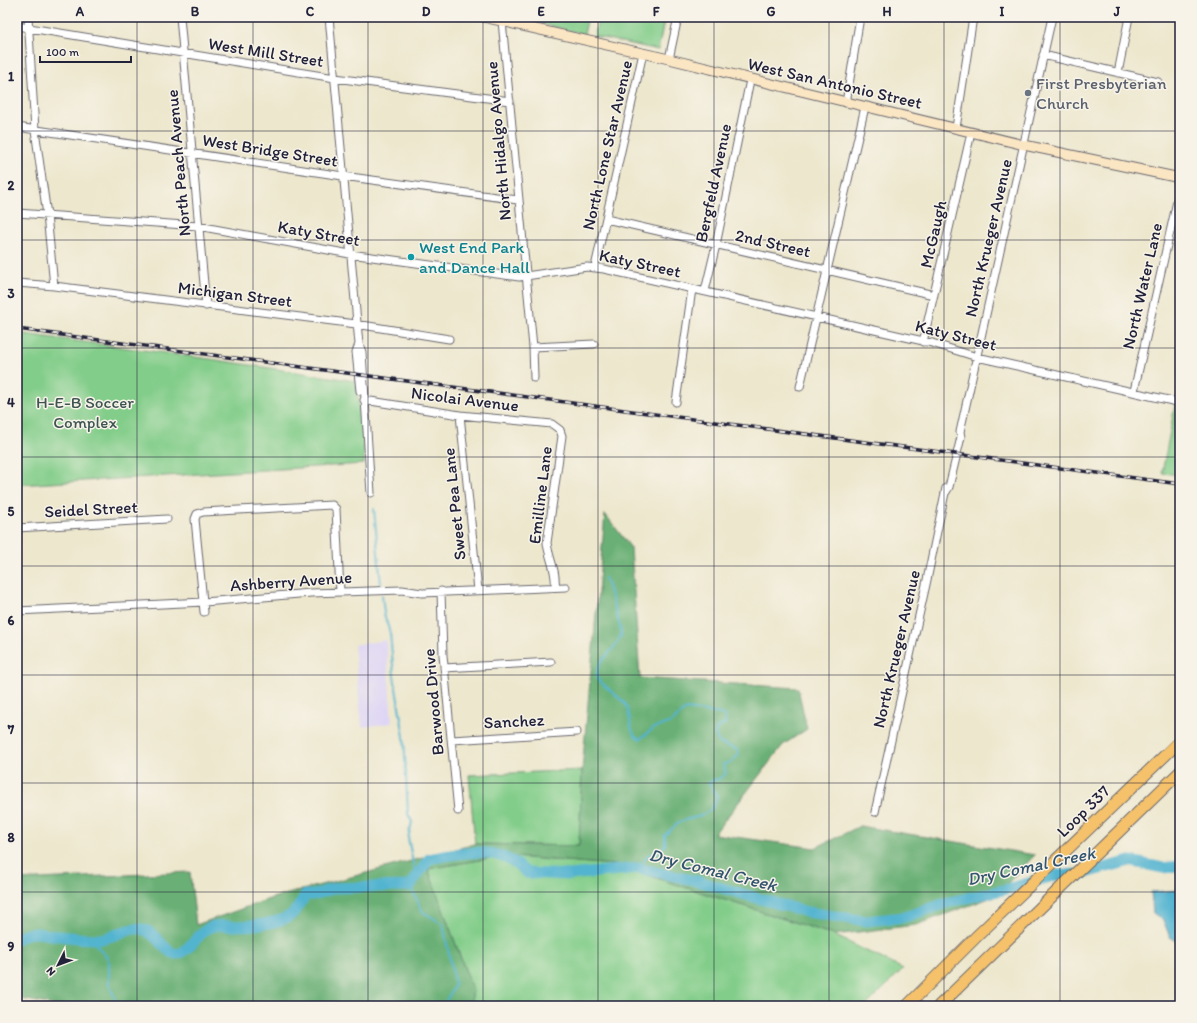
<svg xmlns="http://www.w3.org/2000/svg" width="1197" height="1023" viewBox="0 0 1197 1023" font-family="Itim,sans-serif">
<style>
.built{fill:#ded5f5}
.green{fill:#83cd8a;stroke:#527862}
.forest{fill:#6ab076;stroke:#466958}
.water{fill:#52b4d0;stroke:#3a6b86}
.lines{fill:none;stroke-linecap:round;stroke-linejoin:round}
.stream{stroke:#52b4d0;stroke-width:2}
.river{stroke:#52b4d0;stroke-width:11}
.street-casing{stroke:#69676e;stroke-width:9}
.secondary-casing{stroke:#69676e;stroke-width:11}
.primary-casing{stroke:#69676e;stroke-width:13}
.street{stroke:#fff;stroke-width:7}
.secondary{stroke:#fbe6c4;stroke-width:9}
.primary{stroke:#f5c16b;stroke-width:11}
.rail-casing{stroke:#22223b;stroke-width:3.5}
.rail{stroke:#f7f3e8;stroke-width:2;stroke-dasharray:6;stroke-linecap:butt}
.grid{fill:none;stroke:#22223b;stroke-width:1;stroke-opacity:0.55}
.worship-dot{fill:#6b7280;stroke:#f7f3e8;stroke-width:1.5}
.culture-dot{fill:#0f9aa8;stroke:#f7f3e8;stroke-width:1.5}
.labels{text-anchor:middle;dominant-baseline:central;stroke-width:3;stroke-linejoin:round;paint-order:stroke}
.street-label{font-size:17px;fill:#22223b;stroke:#f7f3e8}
.worship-label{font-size:17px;fill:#5b616d;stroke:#f7f3e8;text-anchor:start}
.culture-label{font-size:17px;fill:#0d838f;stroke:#f7f3e8;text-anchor:start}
.park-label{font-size:17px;fill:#3f5553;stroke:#f7f3e8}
.water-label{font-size:18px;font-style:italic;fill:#33556f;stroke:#f7f3e8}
.neatline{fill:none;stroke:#22223b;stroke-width:1.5}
.grid-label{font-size:13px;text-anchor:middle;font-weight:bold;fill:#22223b}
</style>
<rect width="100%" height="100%" fill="#f7f3e8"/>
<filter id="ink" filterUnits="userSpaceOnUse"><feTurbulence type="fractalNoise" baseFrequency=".025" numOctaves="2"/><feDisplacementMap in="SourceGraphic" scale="8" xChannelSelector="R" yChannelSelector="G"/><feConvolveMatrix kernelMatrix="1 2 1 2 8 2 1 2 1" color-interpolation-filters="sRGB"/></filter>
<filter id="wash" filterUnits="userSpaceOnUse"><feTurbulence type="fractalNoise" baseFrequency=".012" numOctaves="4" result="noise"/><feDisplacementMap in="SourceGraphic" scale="16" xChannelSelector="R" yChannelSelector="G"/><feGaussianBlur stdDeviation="0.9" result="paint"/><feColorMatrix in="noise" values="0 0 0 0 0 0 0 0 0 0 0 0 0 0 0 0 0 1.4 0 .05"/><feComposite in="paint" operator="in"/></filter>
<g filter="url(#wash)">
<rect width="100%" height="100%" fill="#ede7cd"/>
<path class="built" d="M386,640l6,83 -30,4 -8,-82z"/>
<path class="green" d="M541,17h47l-4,17 -42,-10z
M599,17h66l-7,33 -64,-14z
M17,333l193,26 146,22 8,64v19l-347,21z
M1180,379v96l-18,-2z
M582,770l-3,76 -104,-2 -6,-69z
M502,856l114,9 218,70 69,34 -37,37h-396l3,-15 -45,-122z"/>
<path class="forest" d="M605,514l26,34 9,130 158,10 9,41 -24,16 -69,89 101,14 45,-22 175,29 -40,41 -79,29 -82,10 -218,-70 -114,-9 -74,13 45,122 -3,15h-412l-41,-8v-118l173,-8 6,53 76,-27 203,-54 104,2 3,-76z"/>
<path class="water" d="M1180,890v53l-10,-6 -7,-17 -10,-7 -2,-21z"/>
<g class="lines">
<path class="stream" d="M374,509l7,76
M605,578c3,8 17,51 16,57 -5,18 -27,24 -24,44 5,5 26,21 29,26 6,10 1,28 14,34l14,-11 18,-6 14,-13 35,5 5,3 -1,7 -8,4 -2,6 4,9 17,6 3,5 -7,8 -9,2 3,9 -7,6 -6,1 -4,3 8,13c-5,22 -20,19 -37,26 -5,3 -10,9 -15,13v10l-6,7 -11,3 -10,13
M382,595l2,19 6,19 4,43 10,61 4,77 4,8 -4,16 8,40
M410,886l13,26 20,12 12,61 -12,21
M90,938l16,18 3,6v22l9,22"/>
<path class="river" d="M17,939c16,-11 26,-4 43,-3 13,2 27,3 40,3 14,-1 27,-12 41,-10 15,2 23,23 34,25 12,1 24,-23 36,-27 7,-3 16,-1 24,-1 15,0 44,-2 56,-11 7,-5 10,-13 14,-20h9l21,-7 75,-2 19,-27c35,-7 70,-15 98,14l43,2 68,-7 59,13 110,31 59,9 39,-4 44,-15 58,-13 50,-14 24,-1 49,-13 33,7 17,-2"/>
</g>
</g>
<g filter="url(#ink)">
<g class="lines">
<defs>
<path id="street" d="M28,17l7,113 12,85 7,71
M180,17l26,289
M329,17l30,327 3,8 9,141
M502,21l31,326 1,31
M17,26l318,52 175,23
M1043,55l115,27
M669,59l9,-42
M1118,73l11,-56
M846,103l14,-86
M17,127l326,49 175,24
M956,128l17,-111
M17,213l181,13 152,28 169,23 68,-10 17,2 328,74 45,14 200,45
M606,219l328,76
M595,267l48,-214
M17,283l37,3 302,38 93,15
M705,291l11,-46 34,-165
M923,342l48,-209
M359,344l-3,8 4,39
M533,347l61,-3
M800,387l65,-280
M1134,391l46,-203
M364,400l96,15 92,9 8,6 2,6 -15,107c2,16 10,28 8,44
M676,402l16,-113
M460,415l18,175
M946,492l3,-5 12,-50 -1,-5 92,-415
M17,528l150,-9
M441,591l2,64 15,156
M17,611l187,-9 107,-9 91,-3 20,3 144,-6
M204,612l-9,-93 2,-5 6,-2 129,-7 4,4 4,83
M444,668l107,-6
M452,740l125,-8
M875,812l52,-232 19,-92"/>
<path id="secondary" d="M483,17l186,42 355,86 156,33"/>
<path id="primary" d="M907,1006l70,-70 203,-195
M939,1006l241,-234"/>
</defs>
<use href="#street" class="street-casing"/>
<use href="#secondary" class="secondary-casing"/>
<use href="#primary" class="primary-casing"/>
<use href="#street" class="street"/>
<use href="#secondary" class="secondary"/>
<use href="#primary" class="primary"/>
<defs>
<path id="rail" d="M17,329l1163,155"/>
</defs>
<use href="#rail" class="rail-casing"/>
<use href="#rail" class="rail"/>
</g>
</g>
<path class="grid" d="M137,17v989M253,17v989M368,17v989M483,17v989M598,17v989M714,17v989M829,17v989M944,17v989M1060,17v989M17,131h1163M17,240h1163M17,348h1163M17,457h1163M17,566h1163M17,675h1163M17,783h1163M17,892h1163"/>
<circle class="worship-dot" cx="1028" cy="93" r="4"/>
<circle class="culture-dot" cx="411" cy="257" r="4"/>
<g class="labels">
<g class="street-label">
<text transform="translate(266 52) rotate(9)">West Mill Street</text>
<text transform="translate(835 83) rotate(13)">West San Antonio Street</text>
<text transform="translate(498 141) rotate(-95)">North Hidalgo Avenue</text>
<text transform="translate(607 145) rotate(-77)">North Lone Star Avenue</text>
<text transform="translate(270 150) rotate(9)">West Bridge Street</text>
<text transform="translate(178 163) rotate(-95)">North Peach Avenue</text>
<text transform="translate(713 183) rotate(-78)">Bergfeld Avenue</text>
<text transform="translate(319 233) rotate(10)">Katy Street</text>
<text transform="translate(933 234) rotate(-77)">McGaugh</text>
<text transform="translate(988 238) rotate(-77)">North Krueger Avenue</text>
<text transform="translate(773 243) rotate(13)">2nd Street</text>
<text transform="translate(640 263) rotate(12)">Katy Street</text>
<text transform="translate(1142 286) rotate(-77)">North Water Lane</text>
<text transform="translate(235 294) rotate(7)">Michigan Street</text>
<text transform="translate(956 335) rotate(14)">Katy Street</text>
<text transform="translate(465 399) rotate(7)">Nicolai Avenue</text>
<text transform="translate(540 495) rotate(-83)">Emilline Lane</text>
<text transform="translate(454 504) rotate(-96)">Sweet Pea Lane</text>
<text transform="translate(91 509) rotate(-3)">Seidel Street</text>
<text transform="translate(291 581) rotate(-4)">Ashberry Avenue</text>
<text transform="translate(896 649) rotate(-77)">North Krueger Avenue</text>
<text transform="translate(433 702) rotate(-95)">Barwood Drive</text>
<text transform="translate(514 721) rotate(-3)">Sanchez</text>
<text transform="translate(1083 811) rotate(-44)">Loop 337</text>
</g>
<g class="worship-label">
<text x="1036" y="83">First Presbyterian<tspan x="1036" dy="20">Church</tspan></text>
</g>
<g class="culture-label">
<text x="419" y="247">West End Park<tspan x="419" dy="20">and Dance Hall</tspan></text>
</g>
<g class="park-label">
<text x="85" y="402">H-E-B Soccer<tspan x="85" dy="20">Complex</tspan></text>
</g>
<g class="water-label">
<text transform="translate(1031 866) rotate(-12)">Dry Comal Creek</text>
<text transform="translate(713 870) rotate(14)">Dry Comal Creek</text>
</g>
</g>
<rect width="1197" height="1023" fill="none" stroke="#f7f3e8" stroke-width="44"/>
<g transform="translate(58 965) rotate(228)" stroke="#f7f3e8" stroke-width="3" paint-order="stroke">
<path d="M0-3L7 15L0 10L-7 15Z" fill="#22223b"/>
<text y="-6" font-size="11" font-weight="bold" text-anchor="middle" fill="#22223b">N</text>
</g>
<path d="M40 56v6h91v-6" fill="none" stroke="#22223b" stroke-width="2"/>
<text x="46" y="56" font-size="12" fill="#22223b" stroke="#f7f3e8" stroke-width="3" paint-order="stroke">100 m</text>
<rect x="22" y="22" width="1153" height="979" class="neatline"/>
<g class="grid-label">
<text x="80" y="16">A</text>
<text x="195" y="16">B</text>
<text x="310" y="16">C</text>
<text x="426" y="16">D</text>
<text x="541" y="16">E</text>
<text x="656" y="16">F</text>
<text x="771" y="16">G</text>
<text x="887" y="16">H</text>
<text x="1002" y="16">I</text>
<text x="1117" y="16">J</text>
<text x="11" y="81">1</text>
<text x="11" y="190">2</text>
<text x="11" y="298">3</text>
<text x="11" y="407">4</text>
<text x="11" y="516">5</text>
<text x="11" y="625">6</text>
<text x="11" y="734">7</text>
<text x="11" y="842">8</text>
<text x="11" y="951">9</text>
</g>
</svg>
